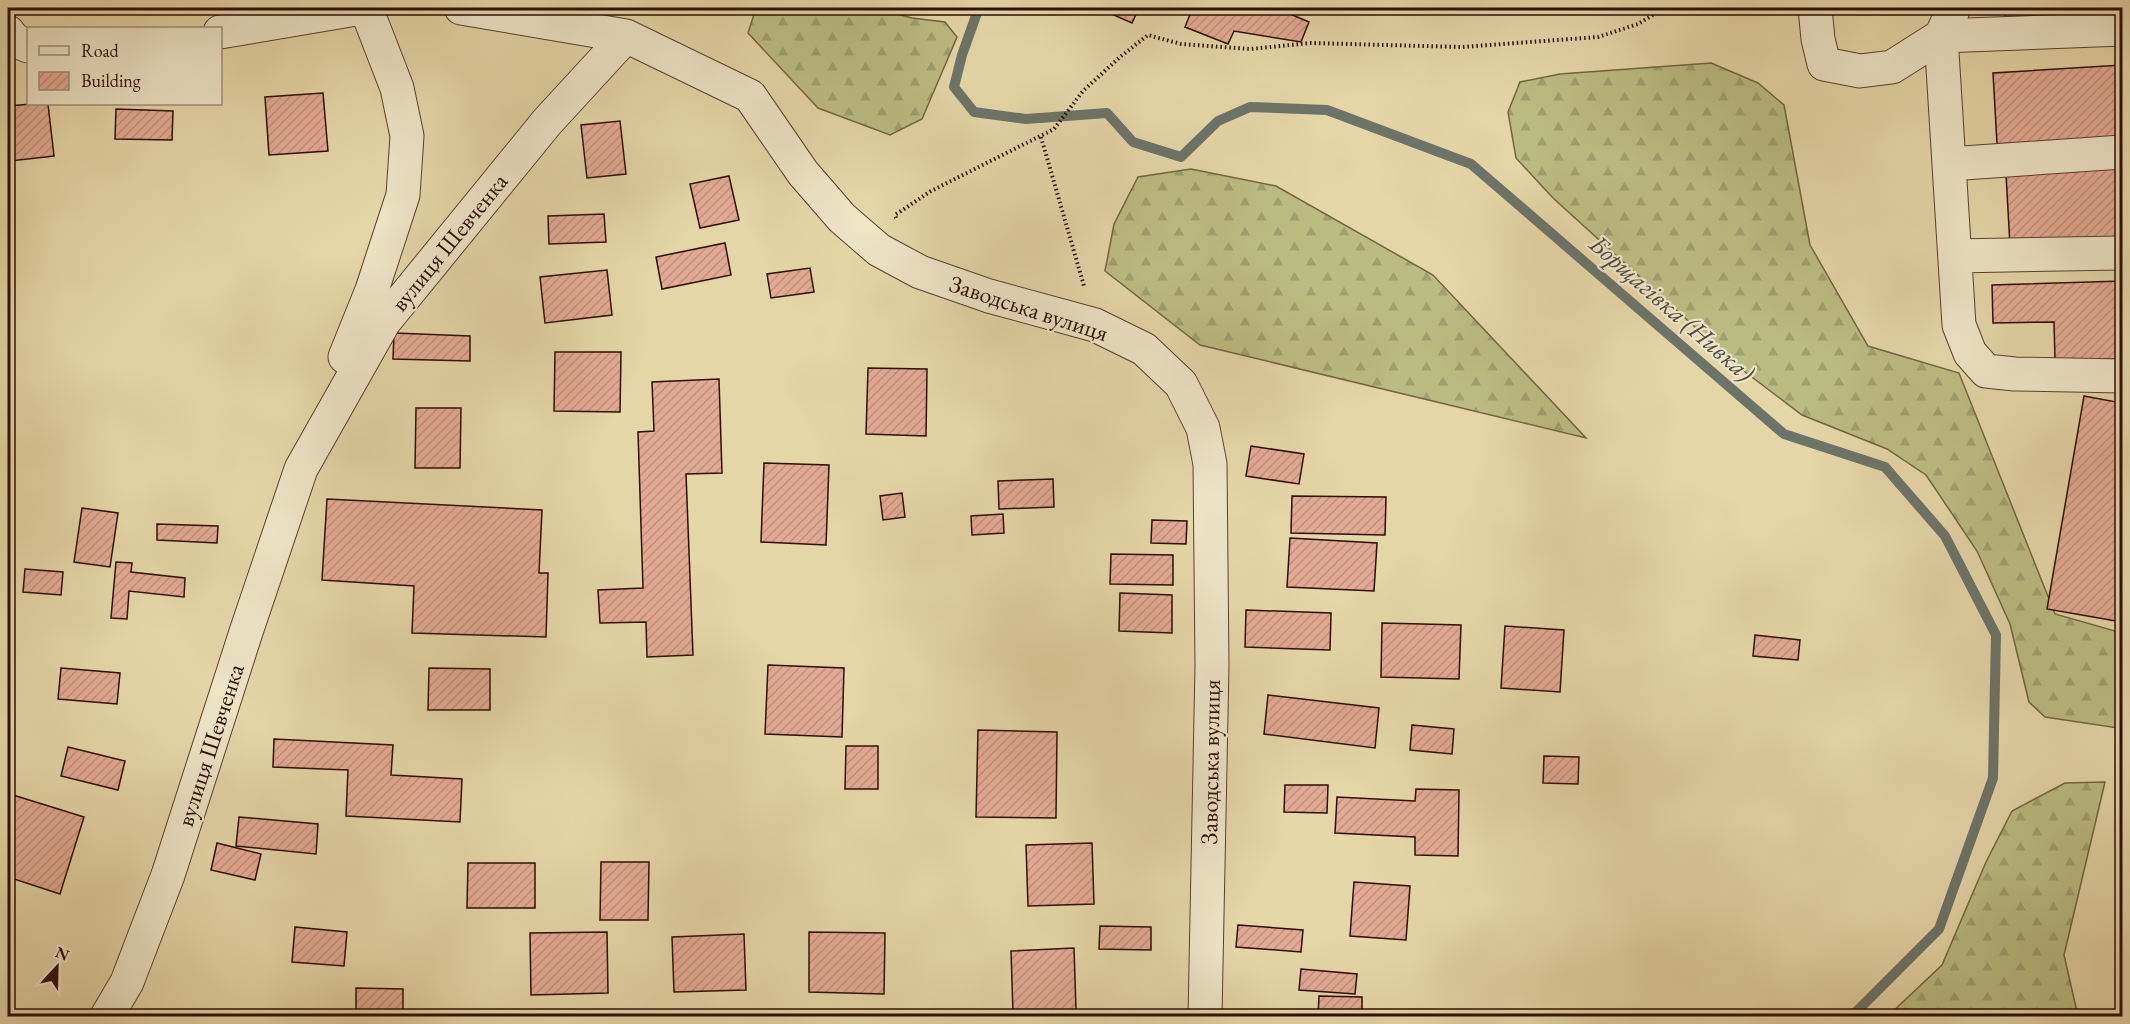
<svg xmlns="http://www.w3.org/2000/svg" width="2130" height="1024" viewBox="0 0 2130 1024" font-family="'EB Garamond',serif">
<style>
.forest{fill:url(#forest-firs);stroke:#746544;stroke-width:1.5}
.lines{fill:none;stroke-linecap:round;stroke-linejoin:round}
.stream{stroke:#6c746a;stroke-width:10}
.building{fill:url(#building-hatch);stroke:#2c0e04;stroke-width:1.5}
.minor-casing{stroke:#5a402d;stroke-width:35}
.path{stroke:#2c0e04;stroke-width:4;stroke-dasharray:1.5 3;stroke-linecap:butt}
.minor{stroke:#eee4c6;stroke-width:33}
.labels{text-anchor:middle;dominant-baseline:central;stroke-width:4.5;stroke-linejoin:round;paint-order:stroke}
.street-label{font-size:24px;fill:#2c0e04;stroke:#eee4c6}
.water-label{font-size:26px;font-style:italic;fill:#514a40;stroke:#eee4c6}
</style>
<defs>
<pattern id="forest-firs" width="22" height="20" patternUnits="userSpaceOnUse" patternTransform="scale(1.5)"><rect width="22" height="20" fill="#bbbc83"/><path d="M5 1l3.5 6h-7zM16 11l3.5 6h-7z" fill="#a1a070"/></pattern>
<pattern id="building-hatch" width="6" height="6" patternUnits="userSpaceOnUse" patternTransform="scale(1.5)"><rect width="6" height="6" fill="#e3aa93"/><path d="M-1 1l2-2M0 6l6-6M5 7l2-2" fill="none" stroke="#c3917d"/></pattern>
</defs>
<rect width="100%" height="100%" fill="#e5d6a8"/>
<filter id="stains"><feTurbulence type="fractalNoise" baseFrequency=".00333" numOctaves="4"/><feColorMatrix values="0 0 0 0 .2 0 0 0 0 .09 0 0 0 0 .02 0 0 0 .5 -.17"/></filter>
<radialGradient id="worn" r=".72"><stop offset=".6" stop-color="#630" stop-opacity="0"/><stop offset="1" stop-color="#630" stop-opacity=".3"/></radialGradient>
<path class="forest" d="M756,8h118l38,10 33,4 12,15 -35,82 -32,16 -72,-27 -70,-75z
M1711,63l47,20 26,22 26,140 58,101 91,27 96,241 67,19v83l-4,12 -73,-11 -16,-15 -19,-78 -33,-73 -51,-76 -39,-26 -85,-34 -62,-47 -187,-170 -37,-40 -8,-46 12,-30 40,-8z
M1191,169l85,17 157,89 153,163 -386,-93 -95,-74 9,-47 24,-47z
M2105,782l-41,173 14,61h-190l54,-51 44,-103 26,-51 53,-28z"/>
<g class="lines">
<path class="stream" d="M977,8l1,2 -16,45 -8,32 20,25 52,7 81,-6 26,29 48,15 37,-36 32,-14 77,3 144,54 313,270 101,33 60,69 51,99 -3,143 -54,151 -87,87"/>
</g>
<path class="building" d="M1098,8h41l-7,15z
M1179,8h97l33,14 -8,20 -67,-11 -6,13 -43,-17 6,-15z
M2005,8h117v11l-116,6z
M2122,65v72l-125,7 -4,-71z
M323,93l5,58 -59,4 -4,-58z
M32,104h16l6,52 -44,5 -2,-20v-35z
M116,109l57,2 -1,29 -57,-1z
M620,121l6,53 -39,4 -6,-53z
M2122,167v73l-112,6 -4,-72z
M729,176l10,44 -39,8 -10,-44z
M604,214l2,28 -57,2 -1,-28z
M725,243l6,32 -69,14 -6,-32z
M810,268l4,24 -43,6 -4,-24z
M607,270l5,45 -67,8 -5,-46z
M2122,281v78l-67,1 -1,-38 -61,1 -1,-38z
M394,333l76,3v25l-77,-2z
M555,352h66l-1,60 -66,-1z
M868,368l59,1 -1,67 -60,-2z
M719,379l3,94 -36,1 7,181 -46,2 -1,-35 -46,1 -2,-33 45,-2 -5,-156 16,-1 -2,-49z
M2084,396l38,7v156l-3,20 3,1v42l-75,-13z
M416,408h45l-1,60h-45z
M1251,446l53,8 -5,30 -53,-8z
M764,463l65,2 -3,80 -65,-3z
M1053,479l1,28 -55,2 -1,-28z
M902,493l3,24 -22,3 -3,-24z
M1292,496l94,1 -1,38 -94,-2z
M327,499l215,11 -3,63h9l-2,64 -134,-4 2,-47 -92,-6z
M82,508l36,5 -8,54 -36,-5z
M1003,514l1,19 -32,2 -1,-19z
M1152,520l35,1 -1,23 -35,-1z
M157,524l61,2 -1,17 -60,-3z
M1290,538l87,5 -3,48 -87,-4z
M1111,554l62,1v30l-63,-1z
M116,562l16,1 -1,9 54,6 -1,19 -55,-6 -2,28 -16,-1z
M25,569l38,3 -2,23 -38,-3z
M1120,593l52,2v38l-53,-2z
M1246,610l85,3 -1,37 -85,-3z
M1382,623l79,2 -2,54 -78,-2z
M1505,626l59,4 -4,62 -59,-4z
M1755,635l45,5 -2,20 -45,-4z
M768,665l76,3 -2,69 -77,-3z
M61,668l59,5 -3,31 -59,-5z
M429,668l61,1v41h-62z
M1268,695l111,13 -4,40 -111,-14z
M1412,725l42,4 -2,25 -42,-4z
M978,730l79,2 -1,86 -80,-1z
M274,739l119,6 -2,30 71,4 -2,43 -114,-6 2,-46 -75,-3z
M846,746h32v43h-33z
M68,747l57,14 -7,29 -57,-14z
M1544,756l35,1 -1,27 -35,-1z
M1285,785h43l-1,28 -43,-1z
M1416,789l43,1 -1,66 -43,-1v-18l-80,-4 2,-36 78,4z
M13,795l71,22 -24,77 -52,-17v-66z
M239,817l79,7 -2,30 -80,-8z
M217,843l44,11 -6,26 -44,-10z
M1092,843l2,61 -66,2 -2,-61z
M601,862h48l-1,58h-48z
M468,863h67v45h-68z
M1354,882l56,4 -4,54 -56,-4z
M1238,925l65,5 -2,22 -65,-5z
M1100,926l51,1v23l-52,-1z
M295,927l52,5 -3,34 -52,-4z
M607,932l1,61 -77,2 -1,-62z
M809,932l76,1 -1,61 -75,-2z
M744,934l2,56 -72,2 -2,-55z
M1074,948l2,62 -63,3 -2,-62z
M1301,969l56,5 -2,20 -56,-4z
M356,988l47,1v23l-47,-1z
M1319,996l43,1v19h-44z"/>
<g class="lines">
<defs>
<path id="minor" d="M461,8l165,28 124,60 53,77 39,45 37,32 41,22 69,24 106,29 49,24 37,35 22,44 7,36 2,202 -7,350
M1815,8l3,31 6,25 36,7 32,-4 49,-31 13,-28
M2122,29l-181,7 18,289 11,28 16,18 29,3 107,2
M8,32l6,8 14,6
M220,32l142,-24
M1949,164l173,-12
M1955,256l167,-3
M345,357l27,-67 31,-95 4,-59 -10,-48 -31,-80
M107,1016l20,-34 41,-107 78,-243 55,-163 83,-147 163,-200 79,-86"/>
</defs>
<use href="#minor" class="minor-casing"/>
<path class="path" d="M1041,137l43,149
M896,218l-1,-3 36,-24 123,-62 29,-38 37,-34 28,-22 33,9 69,5 60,-6 152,4 136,-10 40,-13 26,-16"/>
<use href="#minor" class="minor"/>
</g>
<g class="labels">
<g class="street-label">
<text transform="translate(449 242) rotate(-51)">вулиця Шевченка</text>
<text transform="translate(1029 308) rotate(18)">Заводська вулиця</text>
<text transform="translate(210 745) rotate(-72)">вулиця Шевченка</text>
<text transform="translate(1210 762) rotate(-89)">Заводська вулиця</text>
</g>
<g class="water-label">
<text transform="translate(1672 308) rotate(41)">Борщагівка (Нивка)</text>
</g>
</g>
<rect width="2130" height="1024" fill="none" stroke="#e5d6a8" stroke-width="30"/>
<rect x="9" y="9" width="2112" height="1006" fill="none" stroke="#2c0e04" stroke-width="3"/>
<rect x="15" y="15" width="2100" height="994" fill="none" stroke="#2c0e04" stroke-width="1.5"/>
<rect x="27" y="27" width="195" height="78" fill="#eee4c6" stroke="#a08e78" stroke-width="1.5"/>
<rect x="39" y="46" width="30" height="9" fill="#eee4c6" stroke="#a08e78" stroke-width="1.5"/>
<text x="81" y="57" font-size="18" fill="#2c0e04">Road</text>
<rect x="39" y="72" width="30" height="18" fill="url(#building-hatch)" stroke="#a08e78" stroke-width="1.5"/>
<text x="81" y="87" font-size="18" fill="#2c0e04">Building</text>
<g transform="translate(57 967) rotate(22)" stroke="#eee4c6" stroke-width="4.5" paint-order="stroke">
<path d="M0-4.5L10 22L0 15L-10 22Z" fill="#2c0e04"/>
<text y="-9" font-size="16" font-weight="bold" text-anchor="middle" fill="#2c0e04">N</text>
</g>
<rect width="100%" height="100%" filter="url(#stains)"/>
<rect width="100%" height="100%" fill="url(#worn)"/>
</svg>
